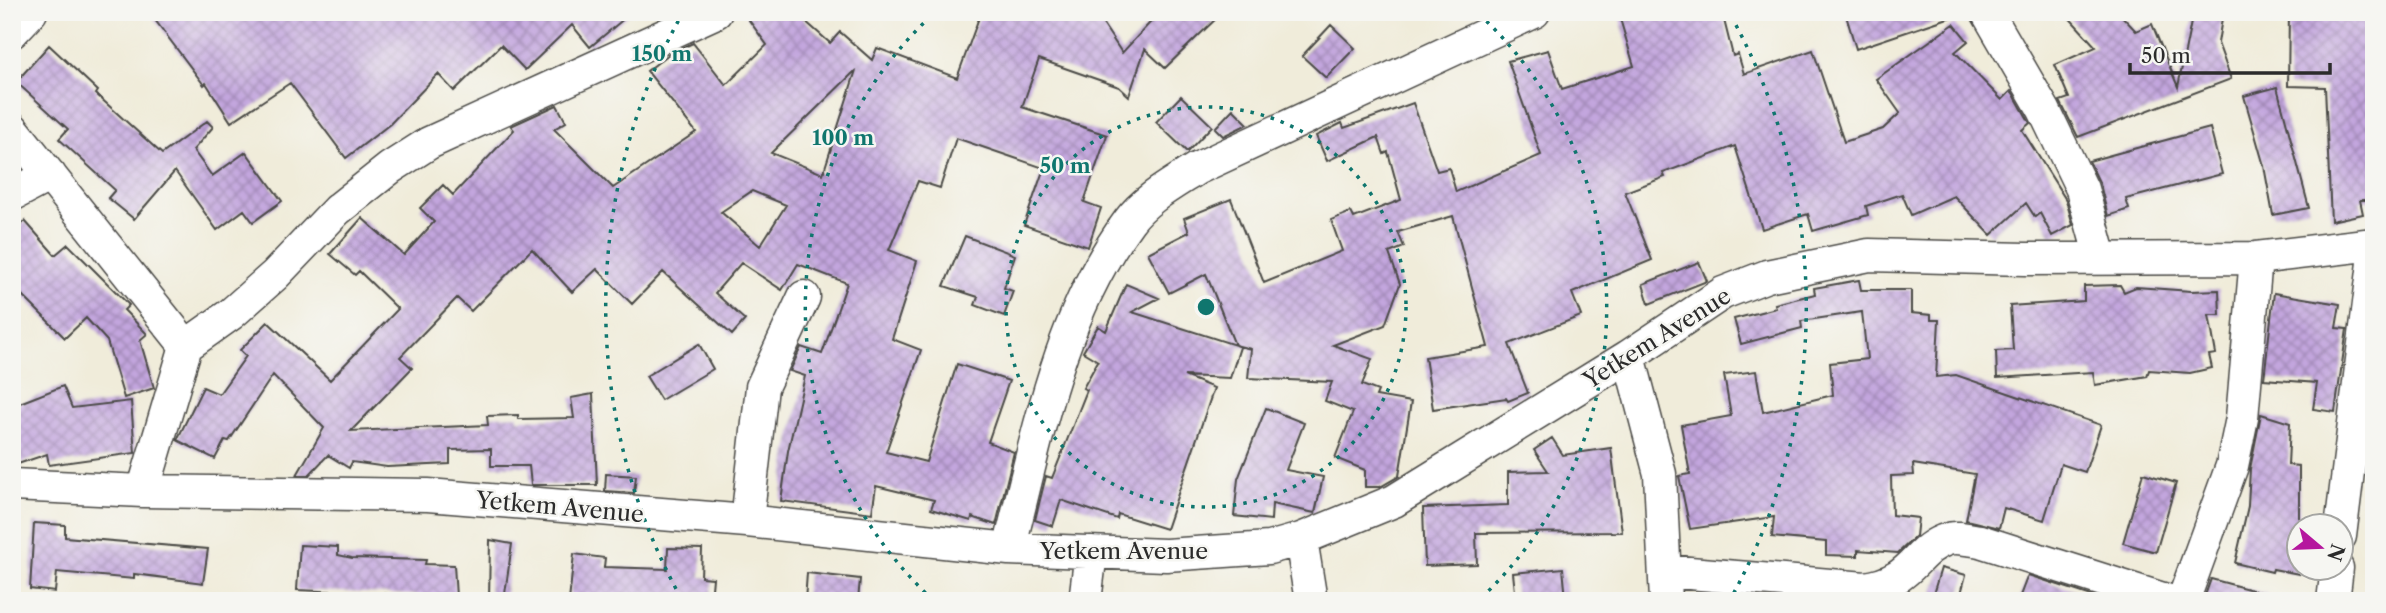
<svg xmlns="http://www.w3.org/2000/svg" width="2386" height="613" viewBox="0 0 2386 613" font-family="'Libre Caslon Text',serif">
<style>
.building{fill:url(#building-cross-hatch);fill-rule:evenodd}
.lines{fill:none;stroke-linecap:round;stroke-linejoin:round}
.minor-casing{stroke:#494845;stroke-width:35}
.minor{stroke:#fff;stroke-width:32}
.ring{fill:none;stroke:#0f766e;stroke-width:3.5;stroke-dasharray:3.5 7}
.labels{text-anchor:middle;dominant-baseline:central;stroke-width:5;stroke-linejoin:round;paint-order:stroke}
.street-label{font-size:23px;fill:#2b2b2b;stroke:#f6f6f2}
.centre{fill:#0f766e;stroke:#f6f6f2;stroke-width:3.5}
.ring-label{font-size:21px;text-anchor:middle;font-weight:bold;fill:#0f766e;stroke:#f6f6f2;stroke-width:5;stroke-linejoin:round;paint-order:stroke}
</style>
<defs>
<pattern id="building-cross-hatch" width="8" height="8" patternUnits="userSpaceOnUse" patternTransform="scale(1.75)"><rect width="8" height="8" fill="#c3a6de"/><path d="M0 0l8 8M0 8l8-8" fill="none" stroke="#9f87b4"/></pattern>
</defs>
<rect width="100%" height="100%" fill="#f6f6f2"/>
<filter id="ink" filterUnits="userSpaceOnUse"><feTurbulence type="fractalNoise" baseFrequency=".0143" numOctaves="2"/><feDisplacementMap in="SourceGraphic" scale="14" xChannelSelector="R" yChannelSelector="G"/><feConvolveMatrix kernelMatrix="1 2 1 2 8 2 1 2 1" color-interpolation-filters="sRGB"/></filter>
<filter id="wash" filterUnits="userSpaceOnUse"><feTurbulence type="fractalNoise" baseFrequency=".00686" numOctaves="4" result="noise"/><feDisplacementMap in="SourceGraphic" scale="28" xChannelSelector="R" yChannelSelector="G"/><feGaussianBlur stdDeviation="1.57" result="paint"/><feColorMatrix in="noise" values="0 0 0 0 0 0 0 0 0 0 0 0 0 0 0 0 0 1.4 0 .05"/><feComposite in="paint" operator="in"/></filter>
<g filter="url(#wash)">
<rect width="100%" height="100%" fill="#f0ecda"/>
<g id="blocks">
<path class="building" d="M149,12h483l-42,35 -18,-22 -47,45 -24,-25 -47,46 -16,-17 -48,50 -44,34 -56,-75 -59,39 -25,-39 -2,2z
M743,12h52l35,31 10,-11 32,28 5,-12 80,30 24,-66h114l27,41 38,-41h63l-58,56 -20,-19 -16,47 -10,-9 -80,-28 -17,48 85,28 -23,67 17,6 -13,39 -64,-22 20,-57 -88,-30 -16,50 -22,-7 -29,69 28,11 -25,78 29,11 -35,102 40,10 31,-98 52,17 -21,61 26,10 -18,73 -24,-8 -1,4 -40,-12 3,-9 -58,-14 -4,27 -91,-12 7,-50 17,-75 -15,-5 11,-24 21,7 25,-71 -49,-19 -16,26 -41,-27 -26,30 30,27 -13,15 -69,-63 -31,32 -35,-35 -25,23 -40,-43 -61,62 -14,-13 -57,59 12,11 -61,63 137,-6 -1,-9 31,-1v4l56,-1 -3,-20 22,-4 4,91h-66l-2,-19h-38v-17l-41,1v14l-63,3 -35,-5 -3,6 -21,-13 -19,20h-12l27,-47 -51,-53 -44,66 -4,-1 -10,19 -38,-19 26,-53 16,7 27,-38 -6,-6 28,-28 62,58 68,-71 -39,-38 -4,4 -25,-21 32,-36 42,37 30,-33 -14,-14 23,-23 10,10 61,-65 -3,-4 46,-21 9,17 -12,7 59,59 83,-56 -49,-61 22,-17 24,-11 33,42 41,-40zM856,70l-33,104 -52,-21zM752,191l34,14 -26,41 -39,-34z
M1618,12h104l11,44 5,-2 6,20 69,-24 31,92 39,-13 17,-16 -24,-34 78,-55 14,17 -13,11 47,48 9,-9 2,2 17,30 -8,7 44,70 7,25 -21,11 -12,-23 -5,4 -9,-14 -35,32 -37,-39 -43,19 -9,-21 -36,12 2,9 -55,16 -5,-17 -46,15 -27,-83 -72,27 2,4 -40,15 27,68 -80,33 9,23 -72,28 19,49 -20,8 -2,-3 -73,11 -8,-52 63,-10 -35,-131 -55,16 6,15 -15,6 11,31 -15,41 -52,20 39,14 -10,26 16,6 -2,5 35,6 -12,74 -19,11h-15v-17l-30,-12 18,-46 -28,-11 7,-19 -84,-4 3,-29 -16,-4 5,2 -10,31 -46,-2 30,12 -48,141 -48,-15 -1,5 -56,-19 -8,26 -18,-6 11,-44 6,2 35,-88 -4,-2 15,-27 -15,-9 15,-26 8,5 20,-47 33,14 -27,14 103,33 -29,-71 -37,19 -21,-40 41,-21 -5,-14 47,-19 33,84 78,-32 -11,-31 20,-8 3,6 47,-18 -13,-48 -4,2 -6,-17 -51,24 -11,-25 26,-13 2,5 69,-25 24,68 12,-3 7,24 85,-37 -33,-94 40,-11 14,39 72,-23z
M1845,12h108l1,4 -98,33z
M2064,12h54l18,19 16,-7 26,63 15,-75h30l-5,31 13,36 -153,58 -18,-36 9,-3 -14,-33 41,-18z
M2289,12h85v188h-14l3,14 -32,7 -6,-134 -37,-1z
M1331,25l24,23 -29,30 -24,-22z
M49,45l49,46 -2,3 66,60 45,-33 6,6 -20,23 19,26 34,-24 36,49 -29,21 -9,-12 -27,20 -42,-59 -41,48 -26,-21 7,-8 -56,-51 9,-10 -52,-47z
M2277,87l32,121 -36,7 -9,-49 -20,-70z
M1181,96l31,30 -25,26 -31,-30z
M1233,109l15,15 -25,12 -8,-8z
M2210,128l12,46 -96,25 3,10 -21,7 -8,-32 -11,-23z
M25,221l30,34 13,-11 61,61 -5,5 23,24 -7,6 14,48 -30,10 -17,-57 -21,-23 -21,20 -53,-53v-52z
M965,236l50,19 -11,33 9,3 -9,25 -29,-11 3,-8 -34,-11z
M1699,262l8,19 -58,23 -6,-20z
M1859,280l2,10h50v23l20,2v5h8l-3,57 20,-2 145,50 -16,47 -24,-8 -17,56 -40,-12 -5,20 -33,-8 9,-46 -62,-10 1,11 -23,1 1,39 26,3 -2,18 -18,17 -40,-3v6l-32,-1v-13l-54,-5 2,-20 -84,12 -11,-53 11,-2 -9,-49 50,-9 -7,-41 32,-4 7,41 70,-17 -3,-32 37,-4 -5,-47 -61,9 1,7 -61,16 -7,-25 42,-11 -1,-4 40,-10 -1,-6z
M2120,285l4,7 12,-5 55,4 28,-1 1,25h-11l7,39 -7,1 3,13 -22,5 -41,-3 -2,6 -52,9 -2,-13 -96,6 -1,-27 17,-1 -3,-44 74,-5v-15z
M2274,293l66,11 -4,24 11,1 -12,83 -22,-3 4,-26 -53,-4z
M699,344l14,25 -52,31 -15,-24z
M63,386l9,22 59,-7 4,52 -86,12 -2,-11 -35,12v-60z
M1266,408l38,15 -18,47 37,7 -8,36 -43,-9 -1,16 -37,-4 4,-37z
M2261,414l29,9 -2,42 11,1v108l-26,-5 -1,3 -37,-9 13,-57 2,-37z
M1552,438l11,17 48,-7 11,84 -146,1 1,31 -52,2 -2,-58 85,-3v-33l40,-1 -14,-21z
M2143,473l33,10 -20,69 -33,-9z
M606,474l30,2 -2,17 -29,-2z
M34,523l31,2v12l143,12 -5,34 -69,-9v5l-77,-7 -2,20 -25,-3z
M490,540l22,4 -8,57h-15z
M300,545l38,2v8l14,3 74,2 -1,4 29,1 2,32 -159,-7z
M668,548l34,1 -1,28 12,1 -2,23h-142l5,-47 31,4 -1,9 63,2z
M1563,568l3,31 -50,2 -3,-28z
M1941,568l25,7 -7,26h-28z
M807,573l53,6 -2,22h-53z
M2028,575l76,25v1h-86z
M2211,579l56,15 -1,7h-63z"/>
</g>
</g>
<g filter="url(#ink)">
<use href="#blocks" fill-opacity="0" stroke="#494845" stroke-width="2"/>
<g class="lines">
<defs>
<path id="minor" d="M1987,12l57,98 38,79 19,69
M12,32l19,-20
M12,128l174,218 -43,145
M12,195l38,-20
M186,346l45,-32 44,-39 62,-65 53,-42 39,-25 287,-131
M1629,356l31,118 6,127
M12,485l131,6 285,4 319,26 262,28 157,6 103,-7 32,-9 93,-38 235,-145 94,-63 44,-17 102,-21 156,4 231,-1 118,-14
M747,521l15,-134 42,-90
M2340,536l34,-273
M1301,539l10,62
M1009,549c28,-110 50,-234 120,-328 16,-22 44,-37 67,-52l338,-157
M1666,571l199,17c49,-6 49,-39 83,-49 9,-3 23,1 32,2l189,60
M1085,601l6,-49
M2183,601l49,-135 10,-48 14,-160
M2333,601l4,-33"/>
</defs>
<use href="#minor" class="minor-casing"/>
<use href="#minor" class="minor"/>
</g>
</g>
<g class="ring">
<circle cx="1206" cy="307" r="200"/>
<path d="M933 600A400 400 0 0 1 933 14M1479 14A400 400 0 0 1 1479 600"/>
<path d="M681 598A600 600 0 0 1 681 16M1731 16A600 600 0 0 1 1731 598"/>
</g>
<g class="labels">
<g class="street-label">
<text transform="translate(1657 338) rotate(-32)">Yetkem Avenue</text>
<text transform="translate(560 507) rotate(5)">Yetkem Avenue</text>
<text x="1124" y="551">Yetkem Avenue</text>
</g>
</g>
<circle cx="1206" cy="307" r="10" class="centre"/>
<g class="ring-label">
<text x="662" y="61">150 m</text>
<text x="843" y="145">100 m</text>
<text x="1065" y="173">50 m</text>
</g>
<rect width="2386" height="613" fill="none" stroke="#f6f6f2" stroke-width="42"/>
<g transform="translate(2320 547) rotate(109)"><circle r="33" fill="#f6f6f2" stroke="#a5a5a2" stroke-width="2"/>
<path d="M0-5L12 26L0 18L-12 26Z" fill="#b5179e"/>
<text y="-10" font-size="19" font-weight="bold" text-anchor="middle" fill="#2b2b2b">N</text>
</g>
<path d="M2130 63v10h200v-10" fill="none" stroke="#2b2b2b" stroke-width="3.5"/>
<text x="2141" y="63" font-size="21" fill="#2b2b2b" stroke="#f6f6f2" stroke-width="5" paint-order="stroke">50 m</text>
</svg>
